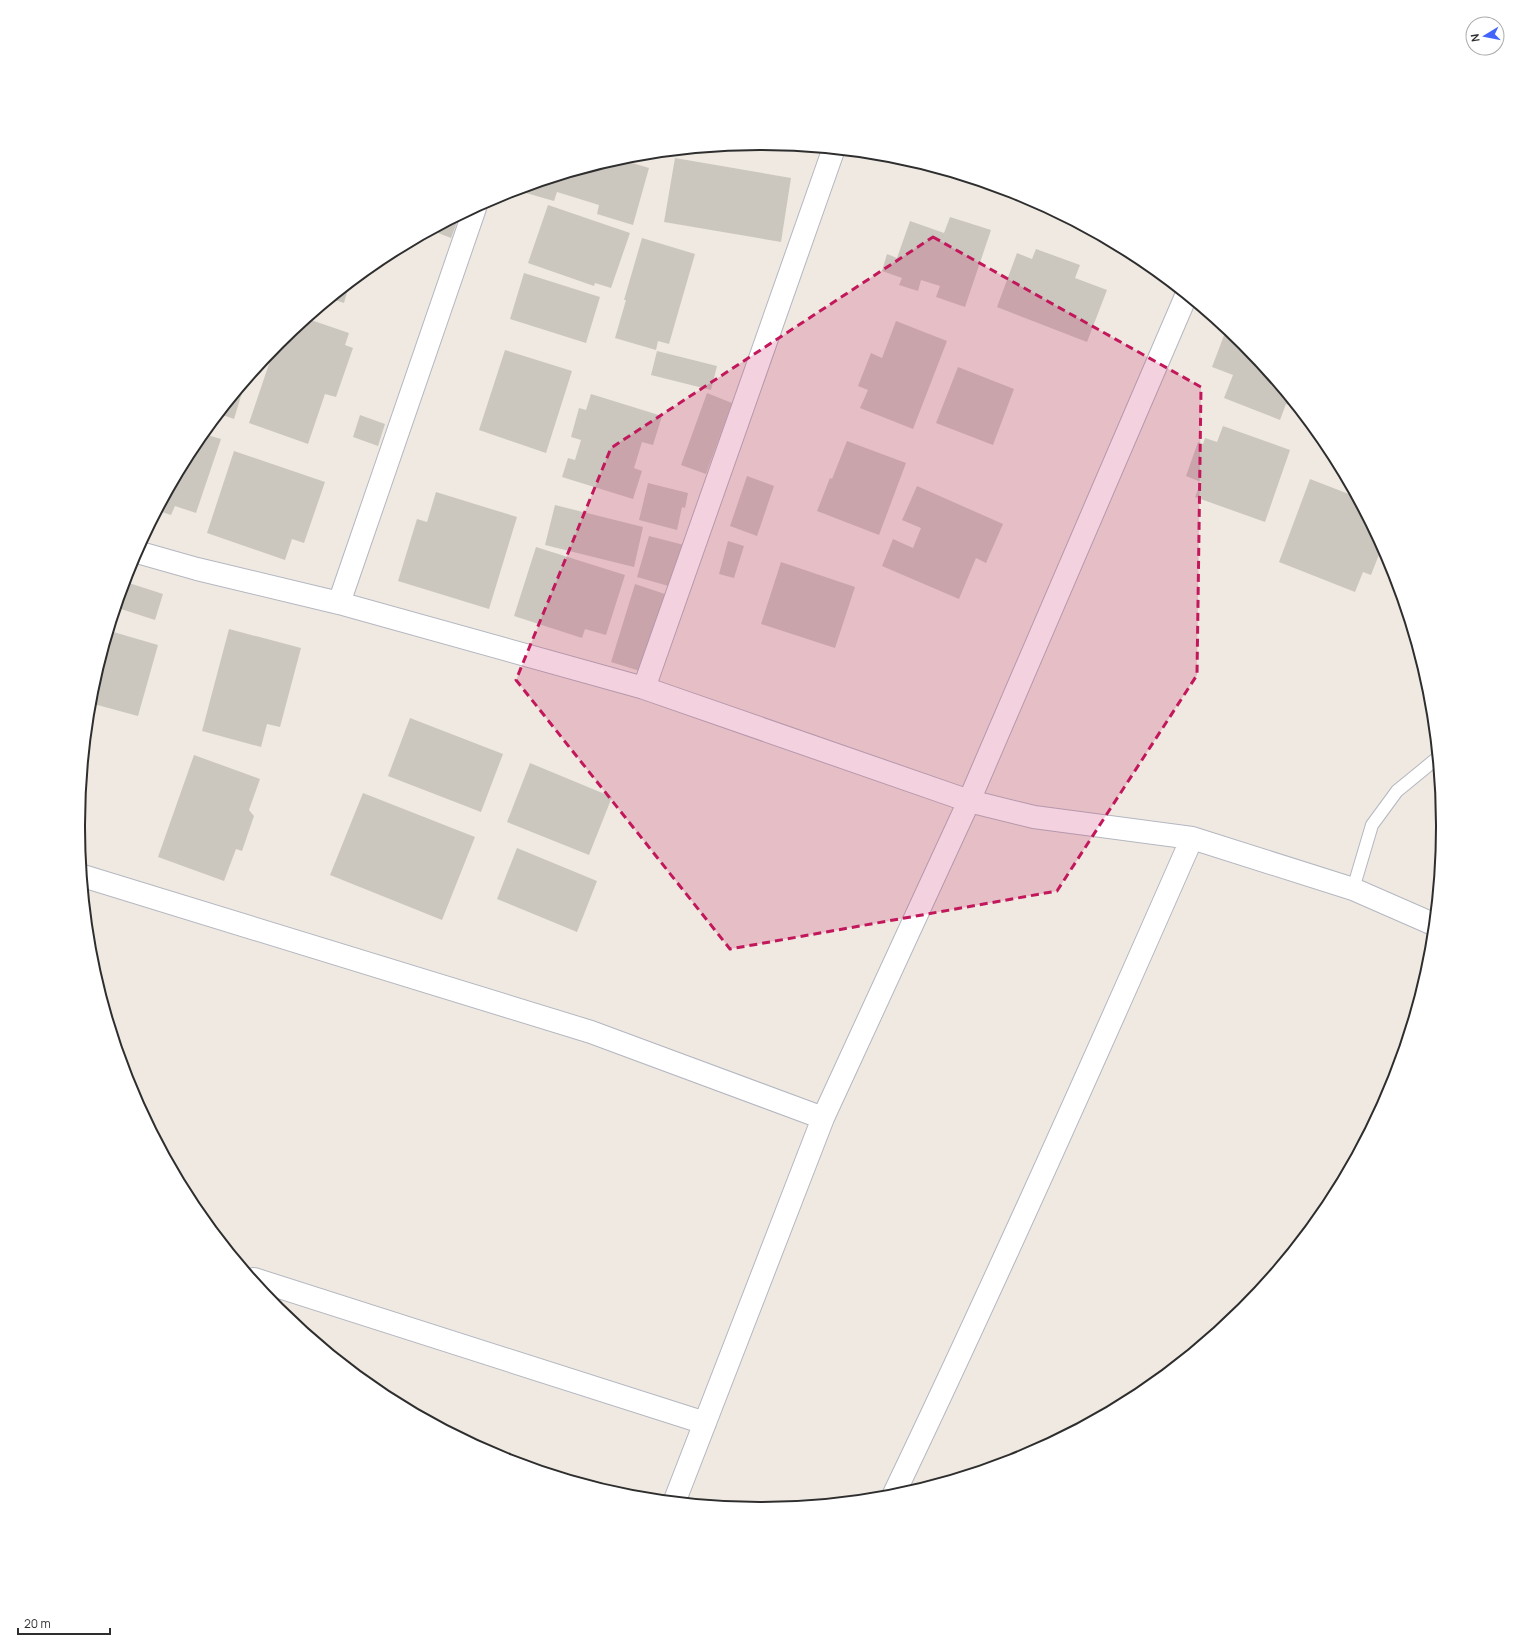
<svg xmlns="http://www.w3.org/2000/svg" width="1521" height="1652" viewBox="0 0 1521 1652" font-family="Manrope,sans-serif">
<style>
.building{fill:#cbc7bf}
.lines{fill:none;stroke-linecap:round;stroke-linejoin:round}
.lane-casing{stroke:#b4b7c1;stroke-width:14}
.street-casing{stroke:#b4b7c1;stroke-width:24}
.lane{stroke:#fff;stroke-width:12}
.street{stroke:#fff;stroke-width:22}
.marked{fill:#c2185b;fill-opacity:0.2;stroke:#c2185b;stroke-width:3;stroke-dasharray:8 5;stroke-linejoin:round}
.rim{fill:none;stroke:#2e2e2e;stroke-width:2}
</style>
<rect width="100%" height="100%" fill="#efe9e1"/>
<path class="building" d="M675,158l116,20 -10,64 -117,-20z
M619,159l30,9 -16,57 -36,-11 2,-9 -42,-13 -3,9 -28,-8 2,-6z
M548,205l82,28 -19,55 -16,-5 -1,3 -66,-23z
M459,217l-8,21 -18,-7z
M950,217l41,13 -26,77 -29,-10 4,-11 -19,-6 -3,11 -19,-6 3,-7 -20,-7 5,-17 10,4 13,-37 34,12z
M642,238l53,16 -26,90 -11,-3 -2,9 -41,-12 11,-38h-2z
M1036,249l44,16 -5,13 32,12 -20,52 -90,-35 20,-54 15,6z
M524,273l76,24 -14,46 -76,-24z
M354,281l-2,5 -3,-1 -5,18 -12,-4z
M308,319l41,14 -4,12 8,3 -17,49 -11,-3 -17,50 -59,-21 25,-74z
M896,321l51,20 -34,88 -53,-21 8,-18 -10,-4 13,-33 11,5z
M1226,330l17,14 53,64 -10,-4 -6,16 -56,-22 9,-23 -21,-8z
M505,350l67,21 -26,82 -67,-23z
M657,351l60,15 -6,24 -60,-15z
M958,367l56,22 -21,56 -57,-22z
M245,383l-11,36 -14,-5z
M707,393l25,10 -26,71 -25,-9z
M591,394l71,22 -9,29 -11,-3 -8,26 8,3 -9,28 -71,-22 6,-19 7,2 6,-20 -10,-3 8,-29 7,2z
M360,415l25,9 -7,22 -25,-9z
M1223,426l67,24 -25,72 -70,-25 6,-15 -15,-6 12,-34 5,2 2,-6 12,4z
M204,434l17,5 -25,74 -21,-7 -4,9 -12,-4 34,-64z
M847,441l59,22 -27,72 -62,-24 13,-33 2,1z
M234,451l91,31 -21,61 -12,-4 -7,21 -78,-27z
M747,476l27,10 -17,50 -27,-10z
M1310,479l44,17 28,51 -11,28 -8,-3 -8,20 -76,-30z
M648,483l40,10 -3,15 -3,-1 -5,23 -38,-10z
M917,486l86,38 -17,39 -10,-5 -17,41 -77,-33 11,-27 20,9 8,-20 -19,-8z
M436,492l81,25 -28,92 -91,-28 19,-62 10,3z
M555,505l88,22 -9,40 -89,-22z
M649,536l35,9 -12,42 -35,-10z
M728,541l16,5 -10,32 -15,-4z
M536,547l89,28 -19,60 -21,-6 -3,9 -68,-22z
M781,562l74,25 -20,61 -74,-24z
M129,583l34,11 -8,26 -34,-11z
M635,584l36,12 -25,77 -35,-11z
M229,629l72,19 -21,79 -13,-3 -6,23 -59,-16z
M110,631l48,14 -20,71 -48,-13 1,-10z
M410,718l93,36 -22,58 -93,-36z
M194,755l66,24 -11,31 5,6 -12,35 -6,-2 -12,32 -66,-24z
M530,763l82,34 -23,58 -82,-33z
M363,793l112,44 -33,83 -112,-45z
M517,848l80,33 -20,51 -80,-33z"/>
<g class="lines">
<defs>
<path id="lane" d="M1353,889l19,-64 25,-34 39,-32"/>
<path id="street" d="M137,552l60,17 142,34 305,85 325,113 65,16 158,21 161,51 80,35
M339,603l136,-395
M644,688l189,-537
M83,876l508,156 232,86
M254,1279l451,144
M893,1496c104,-217 202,-437 299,-658
M675,1500l148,-382 146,-317 217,-505"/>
</defs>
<use href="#lane" class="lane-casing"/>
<use href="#street" class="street-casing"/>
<use href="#lane" class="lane"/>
<use href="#street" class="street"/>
</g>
<path class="marked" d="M933,237l268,150 -4,288 -140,216 -327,58 -214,-269 95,-232z"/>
<path d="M0 0H1521V1652H0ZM760 150H761A675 675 0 0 1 1436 825V827A675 675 0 0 1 761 1502H760A675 675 0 0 1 85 827V825A675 675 0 0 1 760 150Z" fill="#fff" fill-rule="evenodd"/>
<path class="rim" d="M760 150H761A675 675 0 0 1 1436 825V827A675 675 0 0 1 761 1502H760A675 675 0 0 1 85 827V825A675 675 0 0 1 760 150Z"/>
<g transform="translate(1485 36) rotate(260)"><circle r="19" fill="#ffffff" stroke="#ababab"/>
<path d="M0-3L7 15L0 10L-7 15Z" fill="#4264fb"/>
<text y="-6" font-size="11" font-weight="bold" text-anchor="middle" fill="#2e2e2e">N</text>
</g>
<path d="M18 1628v6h92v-6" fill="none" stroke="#2e2e2e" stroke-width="2"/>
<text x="24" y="1628" font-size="12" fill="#2e2e2e" stroke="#ffffff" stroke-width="3" paint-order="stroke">20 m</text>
</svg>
